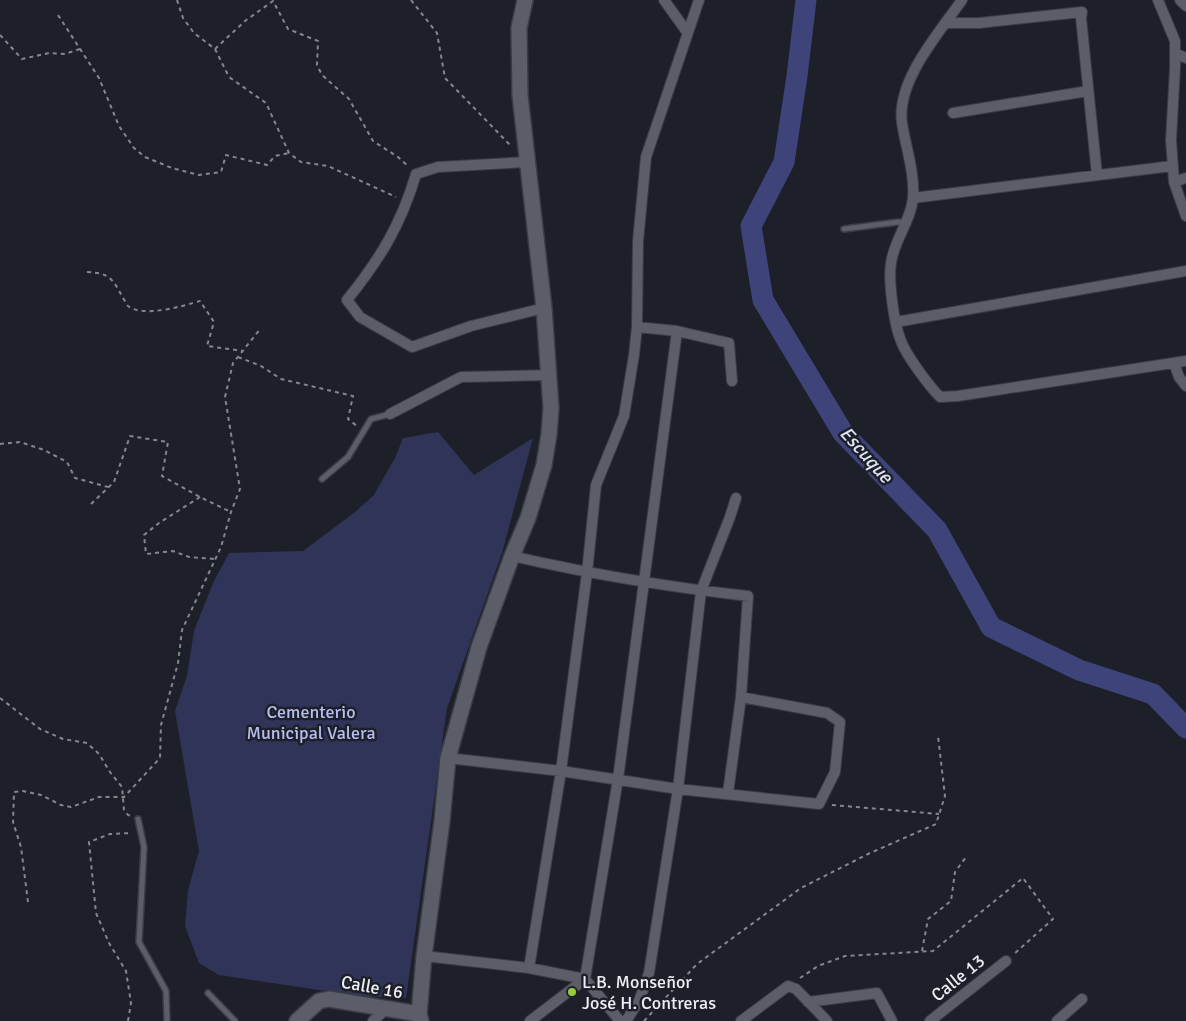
<svg xmlns="http://www.w3.org/2000/svg" width="1186" height="1021" viewBox="0 0 1186 1021" font-family="Signika,sans-serif">
<style>
.green{fill:#303458}
.lines{fill:none;stroke-linecap:round;stroke-linejoin:round}
.river{stroke:#3e4379;stroke-width:21}
.lane-casing{stroke:#3a3c44;stroke-width:8}
.street-casing{stroke:#3a3c44;stroke-width:12}
.secondary-casing{stroke:#3a3c44;stroke-width:18}
.path{stroke:#85878f;stroke-width:2;stroke-dasharray:4 4;stroke-linecap:butt}
.lane{stroke:#5b5d68;stroke-width:5}
.street{stroke:#5b5d68;stroke-width:10}
.secondary{stroke:#5b5d68;stroke-width:15}
.poi-dot{fill:#96cc39;stroke:#1e2029;stroke-width:2}
.labels{text-anchor:middle;dominant-baseline:central;stroke-width:5;stroke-linejoin:round;paint-order:stroke}
.park-label{font-size:18px;fill:#b7bff2;stroke:#1e2029}
.street-label{font-size:18px;fill:#edeff5;stroke:#1e2029}
.poi-label{font-size:18px;fill:#edeff5;stroke:#1e2029;text-anchor:start}
.water-label{font-size:19px;font-style:italic;fill:#e0e3f5;stroke:#1e2029}
</style>
<rect width="100%" height="100%" fill="#1e2029"/>
<path class="green" d="M438,432l36,43 59,-37 -31,115 -55,155 -41,290 -47,-2 -140,-21 -20,-12 -14,-37 3,-36 11,-39 -24,-140 12,-35 7,-45 19,-48 16,-30 74,-2 52,-39 19,-17 22,-39 7,-18z"/>
<g class="lines">
<path class="river" d="M806,0l-9,76 -13,86 -33,64 12,74 80,133 94,97 54,97 88,43 74,24 33,34"/>
<defs>
<path id="lane" d="M844,229l54,-7 7,1
M322,479l26,-22 23,-38 19,-5
M138,819l6,28 -5,95 27,49 1,30
M208,993l27,28"/>
<path id="street" d="M664,0l23,32
M962,0c-23,33 -66,81 -60,123 4,25 13,51 11,75 -2,23 -19,42 -22,65 -3,18 3,61 10,78 5,14 28,45 39,56l18,-1 228,-35
M1158,0l17,41v27l-4,72 3,42 12,34
M1180,0l6,6
M946,23h33l103,-11 -1,6 16,157
M1175,53l11,5
M953,113l135,-22
M527,162l-89,5 -22,7c-15,51 -36,85 -69,126l13,17 52,30 59,-21 73,-18
M1174,182l12,-4
M913,198l259,-32
M896,322l290,-51
M637,327l40,4 52,12 3,38
M1174,363l5,14 7,9
M390,414l71,-37 89,-2
M512,556c78,18 156,31 236,40l-7,101 -13,96
M448,758l113,13 117,18 141,15 16,-32 5,-50 -13,-9 -86,-16
M424,956l105,12 56,11
M529,968l32,-197 26,-198 9,-88 28,-69 10,-61 3,-28 1,-86 8,-84 53,-157
M585,979l33,-200 59,-448
M585,979l35,42
M808,1002l69,-9 15,28
M373,1021l13,-12
M530,1021l55,-42
M626,1021l13,-20 10,-28 29,-184 23,-198 29,-74 6,-19
M741,1021l47,-35 8,3 31,32
M930,1021l76,-60
M1057,1021l25,-22"/>
<path id="secondary" d="M297,1021l22,-20 10,-2 90,15
M421,1021l-2,-7 5,-58 18,-135 6,-63 31,-111 33,-91 16,-38 16,-53 5,-31 2,-26 -7,-100 -24,-213 -1,-67 6,-28"/>
</defs>
<use href="#lane" class="lane-casing"/>
<use href="#street" class="street-casing"/>
<use href="#secondary" class="secondary-casing"/>
<path class="path" d="M177,0l6,18 11,15 21,16 14,28 37,26 23,50 12,9 27,4 68,31
M411,0l26,33 8,45 66,68
M58,15l41,63 20,48 15,22 11,9 27,11 27,7 22,-3 5,-17 41,10 8,-9 14,-3
M0,35l22,24 27,-6 16,1 15,-5
M215,49l30,-28 28,-20 15,28 30,12 -1,24 5,10 27,24 24,42 25,16 11,10
M87,272c22,1 25,6 35,24 2,3 4,8 6,10 15,12 55,0 72,-5l14,21 -7,24 36,5
M238,357l23,9 20,13 72,17 -5,23 9,7
M0,444l20,-2 24,8 23,12 8,16 33,9
M200,497l-41,26 -15,12 2,19 27,-3 16,6 26,2
M91,504l23,-22 16,-46 38,6 -6,34 38,21 31,15
M0,698l40,31 23,10 24,4 12,11 11,18 12,15 2,23 4,5 4,1
M832,805l107,9
M28,902l-7,-55 -8,-25 1,-30 9,-1 18,4 20,10 10,2 28,-10h25l36,-39 1,-33 17,-62 4,-33 39,-83 10,-35 9,-23 -15,-92 8,-34 28,-35
M922,951l6,-32 23,-18 4,-29 11,-15
M800,978l18,-12 27,-10 88,-5 90,-73 30,41 -39,35
M128,1021l3,-18 -5,-32 -17,-28 -13,-30 -7,-71 21,-8 21,-1
M644,1021l53,-57 104,-76 67,-34 68,-30 9,-28 -7,-60"/>
<use href="#lane" class="lane"/>
<use href="#street" class="street"/>
<use href="#secondary" class="secondary"/>
</g>
<circle class="poi-dot" cx="572" cy="992" r="5"/>
<g class="labels">
<g class="park-label">
<text x="311" y="712">Cementerio<tspan x="311" dy="21">Municipal Valera</tspan></text>
</g>
<g class="street-label">
<text transform="translate(958 978) rotate(-39)">Calle 13</text>
<text transform="translate(372 987) rotate(10)">Calle 16</text>
</g>
<g class="poi-label">
<text x="582" y="982">L.B. Monseñor<tspan x="582" dy="21">José H. Contreras</tspan></text>
</g>
<g class="water-label">
<text transform="translate(866 455) rotate(48)">Escuque</text>
</g>
</g>
</svg>
